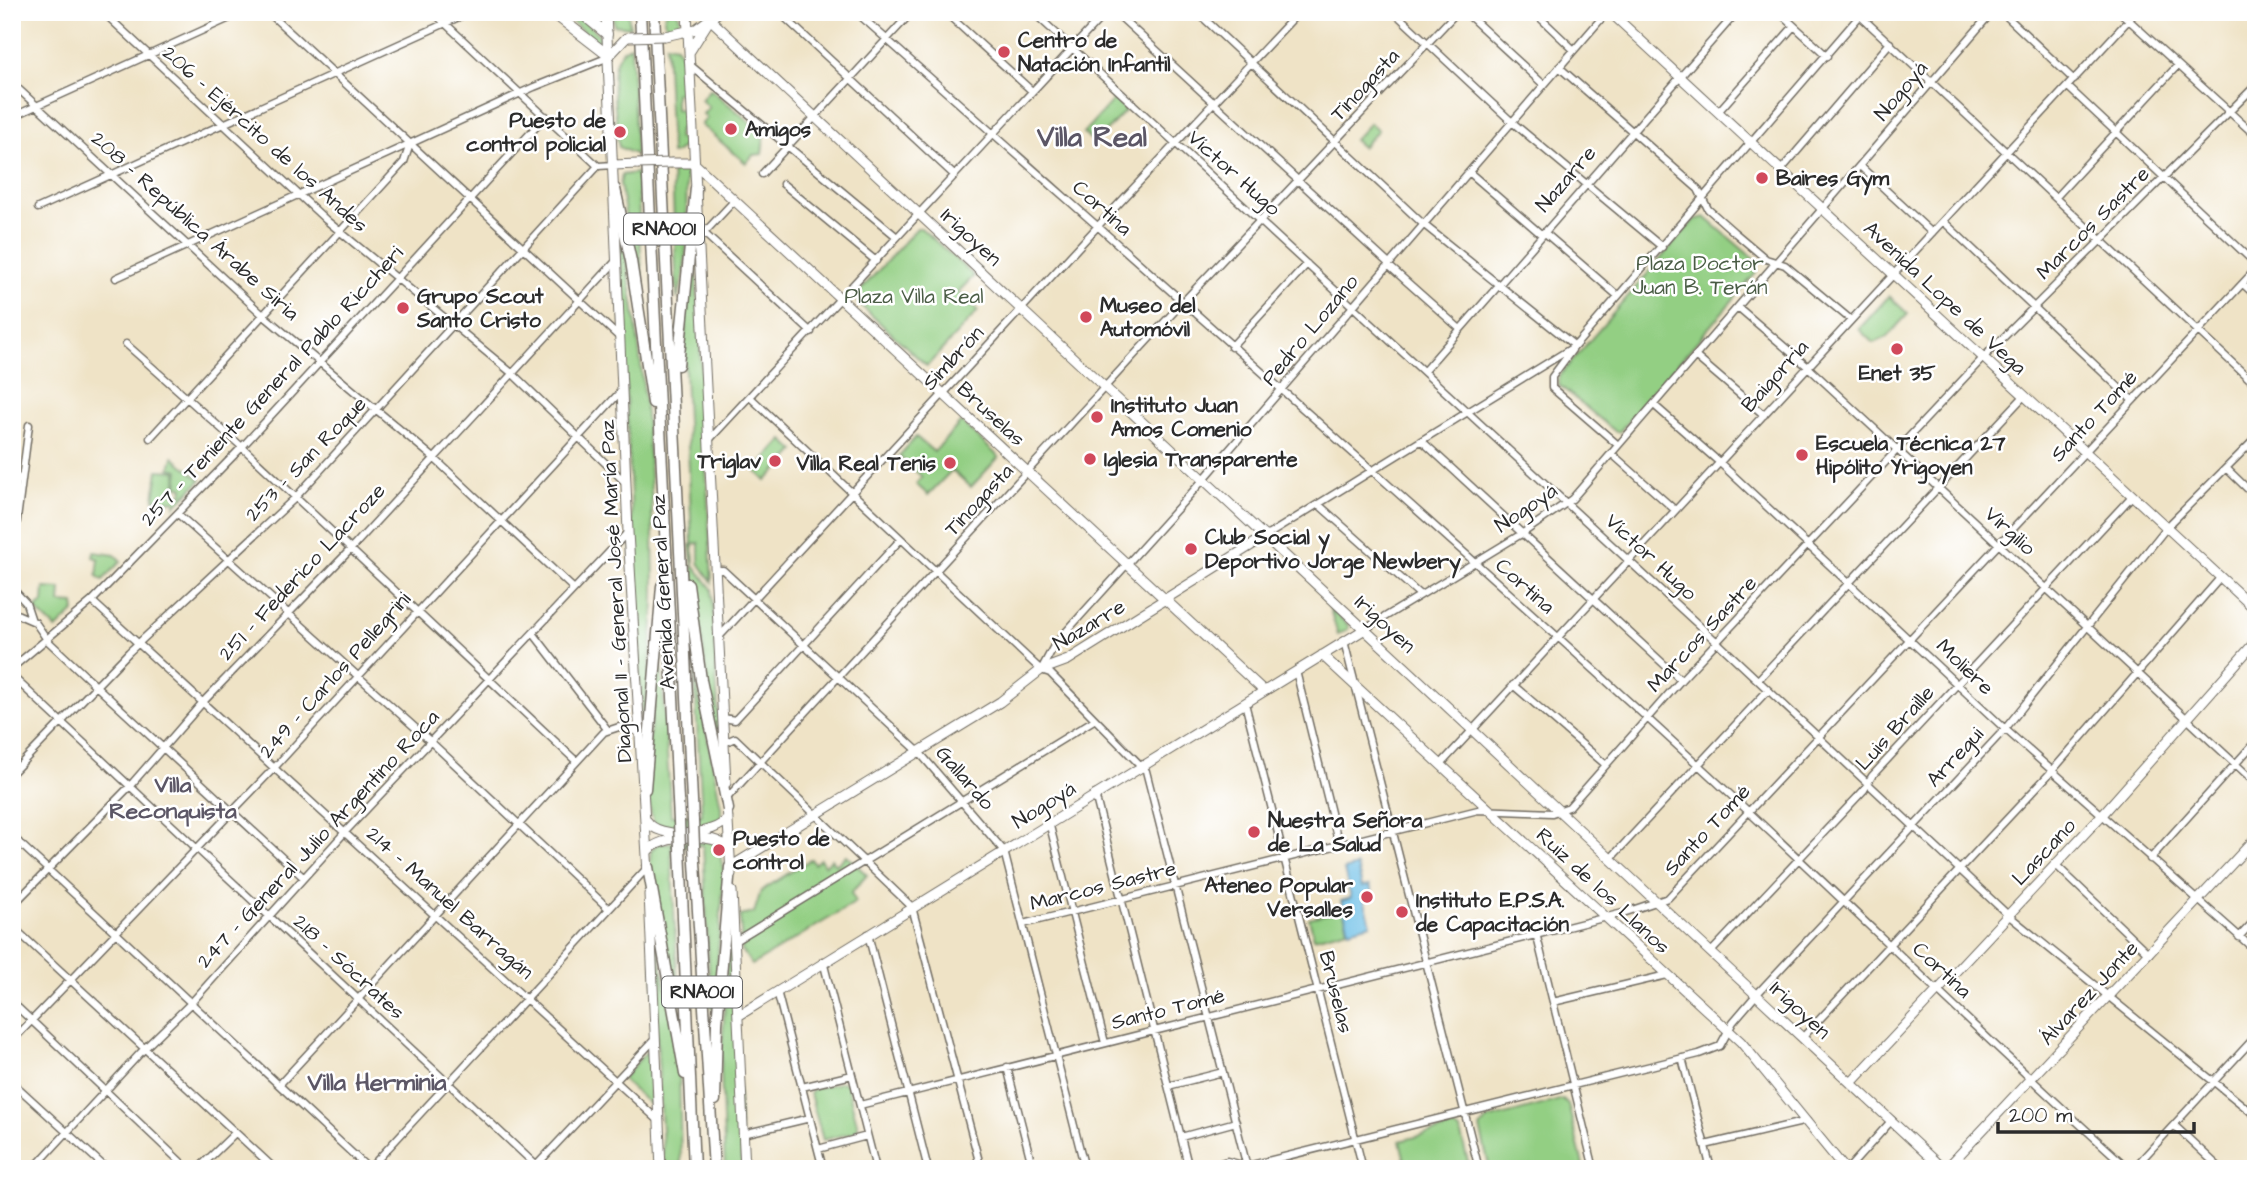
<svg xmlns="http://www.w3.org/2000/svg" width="2268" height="1181" viewBox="0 0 2268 1181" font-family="'Architects Daughter',sans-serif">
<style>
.green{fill:#93cf83;stroke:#5f7d57;stroke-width:2}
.water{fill:#6abee6;stroke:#4a7488;stroke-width:2}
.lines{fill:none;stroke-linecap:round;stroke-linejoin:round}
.street-casing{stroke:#706b61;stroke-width:9}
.secondary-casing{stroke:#706b61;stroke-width:11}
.primary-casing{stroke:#706b61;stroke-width:12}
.highway-casing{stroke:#706b61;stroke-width:13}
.street{stroke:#fff;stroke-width:6}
.secondary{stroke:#fff;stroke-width:9}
.primary{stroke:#fff;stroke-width:10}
.highway{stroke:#fff;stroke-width:10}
.secondary-bridge-casing{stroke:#706b61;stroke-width:11;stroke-linecap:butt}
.highway-bridge-casing{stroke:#706b61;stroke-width:13;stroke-linecap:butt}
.secondary-bridge{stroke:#fff;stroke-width:9}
.highway-bridge{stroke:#fff;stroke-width:10}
.poi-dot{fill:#d1495b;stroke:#fff;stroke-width:2.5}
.labels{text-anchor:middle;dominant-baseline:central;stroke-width:5;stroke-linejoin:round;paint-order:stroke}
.shield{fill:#fff;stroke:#6b6b6b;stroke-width:2}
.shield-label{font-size:19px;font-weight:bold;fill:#2b2b2b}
.poi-label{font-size:21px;font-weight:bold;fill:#2b2b2b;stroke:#fff;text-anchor:start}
.street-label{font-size:21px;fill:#2b2b2b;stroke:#fff}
.park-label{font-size:21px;fill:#4a5c45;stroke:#fff}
.neighbourhood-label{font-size:23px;font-weight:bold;fill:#5c5766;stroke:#fff}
.quarter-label{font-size:24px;font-weight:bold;fill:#5c5766;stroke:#fff}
.district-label{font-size:28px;font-weight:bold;fill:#5c5766;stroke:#fff}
</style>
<rect width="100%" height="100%" fill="#fff"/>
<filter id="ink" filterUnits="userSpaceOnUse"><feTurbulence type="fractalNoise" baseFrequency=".0143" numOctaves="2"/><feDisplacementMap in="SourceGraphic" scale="14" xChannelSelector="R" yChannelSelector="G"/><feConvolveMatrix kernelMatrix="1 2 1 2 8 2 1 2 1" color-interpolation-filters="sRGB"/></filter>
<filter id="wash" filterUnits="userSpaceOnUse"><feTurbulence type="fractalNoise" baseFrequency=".00686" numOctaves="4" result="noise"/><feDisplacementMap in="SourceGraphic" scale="28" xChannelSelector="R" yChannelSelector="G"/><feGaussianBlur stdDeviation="1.57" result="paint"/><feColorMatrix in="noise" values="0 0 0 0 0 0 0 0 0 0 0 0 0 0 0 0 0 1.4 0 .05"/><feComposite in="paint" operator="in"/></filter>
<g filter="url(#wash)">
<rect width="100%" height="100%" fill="#efe3c6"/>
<path class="green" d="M664 19a8 8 0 1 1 16 0a8 8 0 1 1-16 0Z
M560,12h15l25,24 -1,8z
M613,12h15l2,15 -16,-2z
M666,44l10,2 7,11 1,36h-9v16l9,1 1,19h-6l-1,9 7,1v6l-9,8 -5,1z
M631,46l5,109 -17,-8 -2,-10 6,-1v-9h-6c-1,-23 -14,-72 14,-81z
M710,89l52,43 -3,4 5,1 -2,17 -9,1 -7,8 -45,-38 6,-7 -4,-4 6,-7 -8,-7z
M1114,99l12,11 -31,33 -12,-10z
M1370,123l8,7 -16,17 -8,-7z
M672,171l14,1c0,38 5,89 -9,127z
M637,173l7,147 -24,-136 2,-9z
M1705,217l49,42 2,14 -137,159h-3l-57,-47v-9l135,-156z
M917,228h4l53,48 -16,16 20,19 -51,55 -70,-64v-8z
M694,229l18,353 -13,-19v-20l-7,1 -8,-197z
M621,230c22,118 32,239 33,359 0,51 -7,103 -11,154l-25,-511z
M1889,296l19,18 -21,23 -14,6 -14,-14z
M961,422l38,35 -28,30 -19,-17 -24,25 -12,-11 6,-7 -23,-21 17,-19 18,15z
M783,440l12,11 -29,30 -11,-11z
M173,457l28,23 -26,26v-5l-21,-2 4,-29 19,1 -2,23 7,1 1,-7 -6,-2 2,-16 -9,-2z
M690,545h3l1,20 18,24 7,142 -2,4h-3z
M94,552l21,3 6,6 -18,19 -6,-4 2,-17 -6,-2z
M44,588l17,1 -1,14 14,1 1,7 -19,18 -21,-20 8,-6z
M1330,609l18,16v4l-10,6z
M660,645l11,171 31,-1 -8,-147 27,139v13l-8,6 -55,3c-22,-26 -2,-146 2,-184z
M710,839l8,6 6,28 -10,136h-3l-8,-164 -32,2 8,163 -29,-143 1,-16 6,-7z
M846,855l21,20 -16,18 5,9 -104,63 -10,-14 -2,-35 14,-3 7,-22 50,-32 3,5 6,-5 5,7 6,-7 5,6z
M650,904l29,156 2,109h-17z
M1343,910l5,19 -34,9 -5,-20z
M730,915l12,254h-17l-4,-100z
M648,1050l3,56 -29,-27z
M842,1082l5,3 11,42 -3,5 -32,8 -13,-46 3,-5z
M1563,1099l5,5 16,65h-94l-10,-41 7,-8z
M1454,1127l6,4 10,38h-63l-7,-28z"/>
<path class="water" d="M1357,866l5,21 8,-2 2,7 -9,3 8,29 -22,6 -8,-29 10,-3 -7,-28z"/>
</g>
<g filter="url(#ink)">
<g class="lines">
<defs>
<path id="street" d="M103,12l223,208 187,154 113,109
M268,12l351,325
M433,12l165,154
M779,12l175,163
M856,12c280,249 562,496 838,749 146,134 287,275 435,408
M945,12l87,79
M1033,12l684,630 291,273 248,201
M1115,12l274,252
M1197,12l226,212 152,122
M1394,12l118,110 150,125
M1465,12l79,73
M1534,12l40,38
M1779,12l48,44
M1856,12l400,373
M2002,12l72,68
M2120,12l136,124
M2251,12l5,4
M690,65l207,172
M1559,67l139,122 10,20 26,23 32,27 19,6 66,55
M12,83l251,232 171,143 140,131
M2068,87l188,177
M1718,112l76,-86
M12,117l231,-105
M1860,166l72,67
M1781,170l109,-127
M1469,172l73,63
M762,174l150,-162
M783,184l93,77
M2056,197l122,-132
M38,208l432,-196
M1943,221l189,179
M1544,232l74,64
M704,233l31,-33
M700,234l4,-1 107,99
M1388,265l72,64
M116,278l418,-191 75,-30
M2243,284l13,12
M1738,307l70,60 448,416
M126,344l116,103 334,314
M1231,347l76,-83
M1572,350l-20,27v11l66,57
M1695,356l69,59
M1424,371l313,-359
M751,398l290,272 9,3 96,98 101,396
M1654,405l65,57 286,267 251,222
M150,438l254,-276 6,-18
M709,440l397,-428
M1422,441l259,239
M1611,453l64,57
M2226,468l30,29
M12,485l9,-8
M1318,504l102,91
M178,514l252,227 178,167
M1266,536l309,-190 288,-334
M12,559l17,-134
M716,570h7l196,182 85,99 81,318
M12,588l14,15 5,15
M92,601l566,519
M12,612l23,10 13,19 48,45 207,191
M1365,629l158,-96 49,-34 420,-487
M533,633l74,96
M719,637l378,-410 202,-215
M1344,641l135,528
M12,668l80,-67 150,-154 304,-331
M1041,670l14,-26 149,-165 403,-467
M1296,671l43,174
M12,676l528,493
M1758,680l267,-285
M1513,685l93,80
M1245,703l118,466
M723,718l12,2 166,-181
M724,743l11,-5 177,169 69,262
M1441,764l695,-752
M12,773l117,-121 166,-154 303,-332 16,-1
M1095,794l94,375
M727,798l455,-495 275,-291
M1049,822l56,221
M12,836l357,333 279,-302
M1612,857l156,-167
M2150,859l106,-118
M2056,865l93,89
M12,906l117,-119 74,-85 147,-152 266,-289
M1023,924l455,-114 74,3 17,-6 112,-127 303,-323 272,-272
M12,926l263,243
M1536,933l58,236
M868,934l60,235
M2239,937l17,-18
M735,941l359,-221
M1711,952l153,-162 8,-14 261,-281
M823,961l53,208
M777,991l46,178
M12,1002l176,167
M1553,1002l114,-27
M1803,1037l249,-266 169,-194
M12,1041l263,-274 346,-376
M1682,1058l29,111
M1007,1067l26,102
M12,1082l95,87
M279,1085l325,-353 15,-5 20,5
M1168,1086l55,-14
M802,1087l50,-12
M860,1105l763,-192 45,-15 588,-629
M2174,1125l47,44
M743,1134l67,-16
M1181,1137l55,-15
M1705,1145l102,-24
M818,1149l49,-13
M12,1156l14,13
M33,1169l112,-121 47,-46 154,-171 282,-299
M198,1169l37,-36
M533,1169l122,-130
M1204,1169l23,-8 20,5 452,-112 21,-8 13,-24 24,-28 248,-265 162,-202 89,-89
M1848,1169l44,-49
M2133,1169l123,-133"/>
<path id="secondary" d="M606,12l22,520 20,341
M687,12l39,771
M1610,12l646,598
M711,20l1232,1149
M665,36l31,-7 23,-17
M690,51l17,-27
M609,56l17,-18
M672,163h22
M694,163l570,528
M614,165l24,-1
M1322,655l419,387 104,127
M727,804l4,70
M647,821c11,19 69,15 81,-3
M647,852c12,-17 69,-21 82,-3
M730,867l270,-165 41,-32 27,-10 198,-124
M732,891l13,278
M649,894l12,275
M738,1016l627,-387
M1852,1082l250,-267 154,-174
M1946,1169l310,-331"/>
<path id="primary" d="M552,12l57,44
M580,12l27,22"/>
<path id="highway" d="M640,12l39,809
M654,12l39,809
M615,189l16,72 22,142
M678,365l18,-177
M688,584l13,96 27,129
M645,789l17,-203
M694,846l20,323
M680,848l14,321
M648,867l37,207
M715,1100l2,-76 13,-157"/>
</defs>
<use href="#street" class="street-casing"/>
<use href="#secondary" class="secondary-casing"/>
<use href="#primary" class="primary-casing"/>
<use href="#highway" class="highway-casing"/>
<use href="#street" class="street"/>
<use href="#secondary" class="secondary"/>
<use href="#primary" class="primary"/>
<use href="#highway" class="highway"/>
<defs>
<path id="secondary-bridge" d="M629,37l36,-1
M638,164l34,-1"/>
<path id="highway-bridge" d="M679,821l1,27
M693,821l1,25"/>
</defs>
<use href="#secondary-bridge" class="secondary-bridge-casing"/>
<use href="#highway-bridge" class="highway-bridge-casing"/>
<use href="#secondary-bridge" class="secondary-bridge"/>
<use href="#highway-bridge" class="highway-bridge"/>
</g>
</g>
<g class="poi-dot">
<circle cx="1004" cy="52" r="7"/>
<circle cx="731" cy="129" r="7"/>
<circle cx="620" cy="132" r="7"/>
<circle cx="1762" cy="178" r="7"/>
<circle cx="403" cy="308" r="7"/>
<circle cx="1086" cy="317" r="7"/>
<circle cx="1897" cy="349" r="7"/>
<circle cx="1097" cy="417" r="7"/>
<circle cx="1802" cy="455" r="7"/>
<circle cx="1090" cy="459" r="7"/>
<circle cx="775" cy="461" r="7"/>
<circle cx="950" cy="463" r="7"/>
<circle cx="1191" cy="549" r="7"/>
<circle cx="1254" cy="832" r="7"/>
<circle cx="719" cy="850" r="7"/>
<circle cx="1367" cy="897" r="7"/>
<circle cx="1402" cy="912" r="7"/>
</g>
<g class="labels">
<g class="shield">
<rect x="624" y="213.5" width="80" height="31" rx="5"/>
<rect x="662" y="976.5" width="80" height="31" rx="5"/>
</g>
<g class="shield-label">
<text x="664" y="229">RNA001</text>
<text x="702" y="992">RNA001</text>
</g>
<g class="poi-label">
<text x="1018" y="40">Centro de<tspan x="1018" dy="24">Natación Infantil</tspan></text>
<text x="606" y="120" text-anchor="end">Puesto de<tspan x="606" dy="24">control policial</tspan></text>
<text x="745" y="129">Amigos</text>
<text x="1776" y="178">Baires Gym</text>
<text x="417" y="296">Grupo Scout<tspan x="417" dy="24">Santo Cristo</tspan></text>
<text x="1100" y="305">Museo del<tspan x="1100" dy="24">Automóvil</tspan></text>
<text x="1897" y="373" text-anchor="middle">Enet 35</text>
<text x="1111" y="405">Instituto Juan<tspan x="1111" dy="24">Amos Comenio</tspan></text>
<text x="1816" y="443">Escuela Técnica 27<tspan x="1816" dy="24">Hipólito Yrigoyen</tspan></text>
<text x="1104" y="459">Iglesia Transparente</text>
<text x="761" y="461" text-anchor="end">Triglav</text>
<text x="936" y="463" text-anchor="end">Villa Real Tenis</text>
<text x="1205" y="537">Club Social y<tspan x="1205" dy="24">Deportivo Jorge Newbery</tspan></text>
<text x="1268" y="820">Nuestra Señora<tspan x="1268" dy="24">de La Salud</tspan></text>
<text x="733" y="838">Puesto de<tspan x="733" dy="24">control</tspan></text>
<text x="1353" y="885" text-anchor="end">Ateneo Popular<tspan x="1353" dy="24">Versalles</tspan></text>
<text x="1416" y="900">Instituto E.P.S.A.<tspan x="1416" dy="24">de Capacitación</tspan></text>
</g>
<g class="street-label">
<text transform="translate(1365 85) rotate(-47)">Tinogasta</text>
<text transform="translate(1901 91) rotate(-50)">Nogoyá</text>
<text transform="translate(265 139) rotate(42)">206 - Ejército de los Andes</text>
<text transform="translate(1234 173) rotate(42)">Víctor Hugo</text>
<text transform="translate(1566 179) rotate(-49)">Nazarre</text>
<text transform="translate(1102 208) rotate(42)">Cortina</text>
<text transform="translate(2093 223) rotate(-45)">Marcos Sastre</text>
<text transform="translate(195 226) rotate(42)">208 - República Árabe Siria</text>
<text transform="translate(971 237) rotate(43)">Irigoyen</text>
<text transform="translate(1945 298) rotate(43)">Avenida Lope de Vega</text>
<text transform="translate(1310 330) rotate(-50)">Pedro Lozano</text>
<text transform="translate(953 358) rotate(-47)">Simbrón</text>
<text transform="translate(1775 376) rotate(-48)">Baigorria</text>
<text transform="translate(272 386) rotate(-47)">257 - Teniente General Pablo Riccheri</text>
<text transform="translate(991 414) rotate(43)">Bruselas</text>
<text transform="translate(2094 416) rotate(-47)">Santo Tomé</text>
<text transform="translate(306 459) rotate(-46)">253 - San Roque</text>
<text transform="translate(979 500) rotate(-47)">Tinogasta</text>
<text transform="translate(1526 508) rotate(-34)">Nogoyá</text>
<text transform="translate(2010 531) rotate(43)">Virgilio</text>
<text transform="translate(1651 557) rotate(43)">Víctor Hugo</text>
<text transform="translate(302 572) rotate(-47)">251 - Federico Lacroze</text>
<text transform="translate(1525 586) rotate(42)">Cortina</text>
<text transform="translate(616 591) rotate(-93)">Diagonal 11 - General José María Paz</text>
<text transform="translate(663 592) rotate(-93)">Avenida General Paz</text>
<text transform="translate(1385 624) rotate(43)">Irigoyen</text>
<text transform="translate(1089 625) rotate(-31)">Nazarre</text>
<text transform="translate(1702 634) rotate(-47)">Marcos Sastre</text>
<text transform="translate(1965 667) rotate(44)">Moliere</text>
<text transform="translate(335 675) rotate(-48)">249 - Carlos Pellegrini</text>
<text transform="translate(1895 728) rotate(-48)">Luis Braille</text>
<text transform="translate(1955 757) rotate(-47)">Arregui</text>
<text transform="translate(965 778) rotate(49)">Gallardo</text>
<text transform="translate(1044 805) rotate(-32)">Nogoyá</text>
<text transform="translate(1707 830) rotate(-47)">Santo Tomé</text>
<text transform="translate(318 839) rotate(-47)">247 - General Julio Argentino Roca</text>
<text transform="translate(2044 852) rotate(-47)">Lascano</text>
<text transform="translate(1103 886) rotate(-14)">Marcos Sastre</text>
<text transform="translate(1603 891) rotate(43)">Ruiz de los Llanos</text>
<text transform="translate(450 903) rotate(42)">214 - Manuel Barragán</text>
<text transform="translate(349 967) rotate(43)">218 - Sócrates</text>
<text transform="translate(1942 970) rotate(43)">Cortina</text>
<text transform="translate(1336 992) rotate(76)">Bruselas</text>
<text transform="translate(2089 993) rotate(-47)">Álvarez Jonte</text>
<text transform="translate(1168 1009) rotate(-14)">Santo Tomé</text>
<text transform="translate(1800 1010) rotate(43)">Irigoyen</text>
</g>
<g class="park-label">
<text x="1700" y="263">Plaza Doctor<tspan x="1700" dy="24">Juan B. Terán</tspan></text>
<text x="914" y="296">Plaza Villa Real</text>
</g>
<g class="neighbourhood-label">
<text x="173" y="785">Villa<tspan x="173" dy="26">Reconquista</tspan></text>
</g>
<g class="quarter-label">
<text x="377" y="1083">Villa Herminia</text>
</g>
<g class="district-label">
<text x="1092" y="137">Villa Real</text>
</g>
</g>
<rect width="2268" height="1181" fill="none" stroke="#fff" stroke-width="42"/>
<path d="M1998 1122v10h196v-10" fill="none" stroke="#2b2b2b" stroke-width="3.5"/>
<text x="2009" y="1122" font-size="21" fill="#2b2b2b" stroke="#ffffff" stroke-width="5" paint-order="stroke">200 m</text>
</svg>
